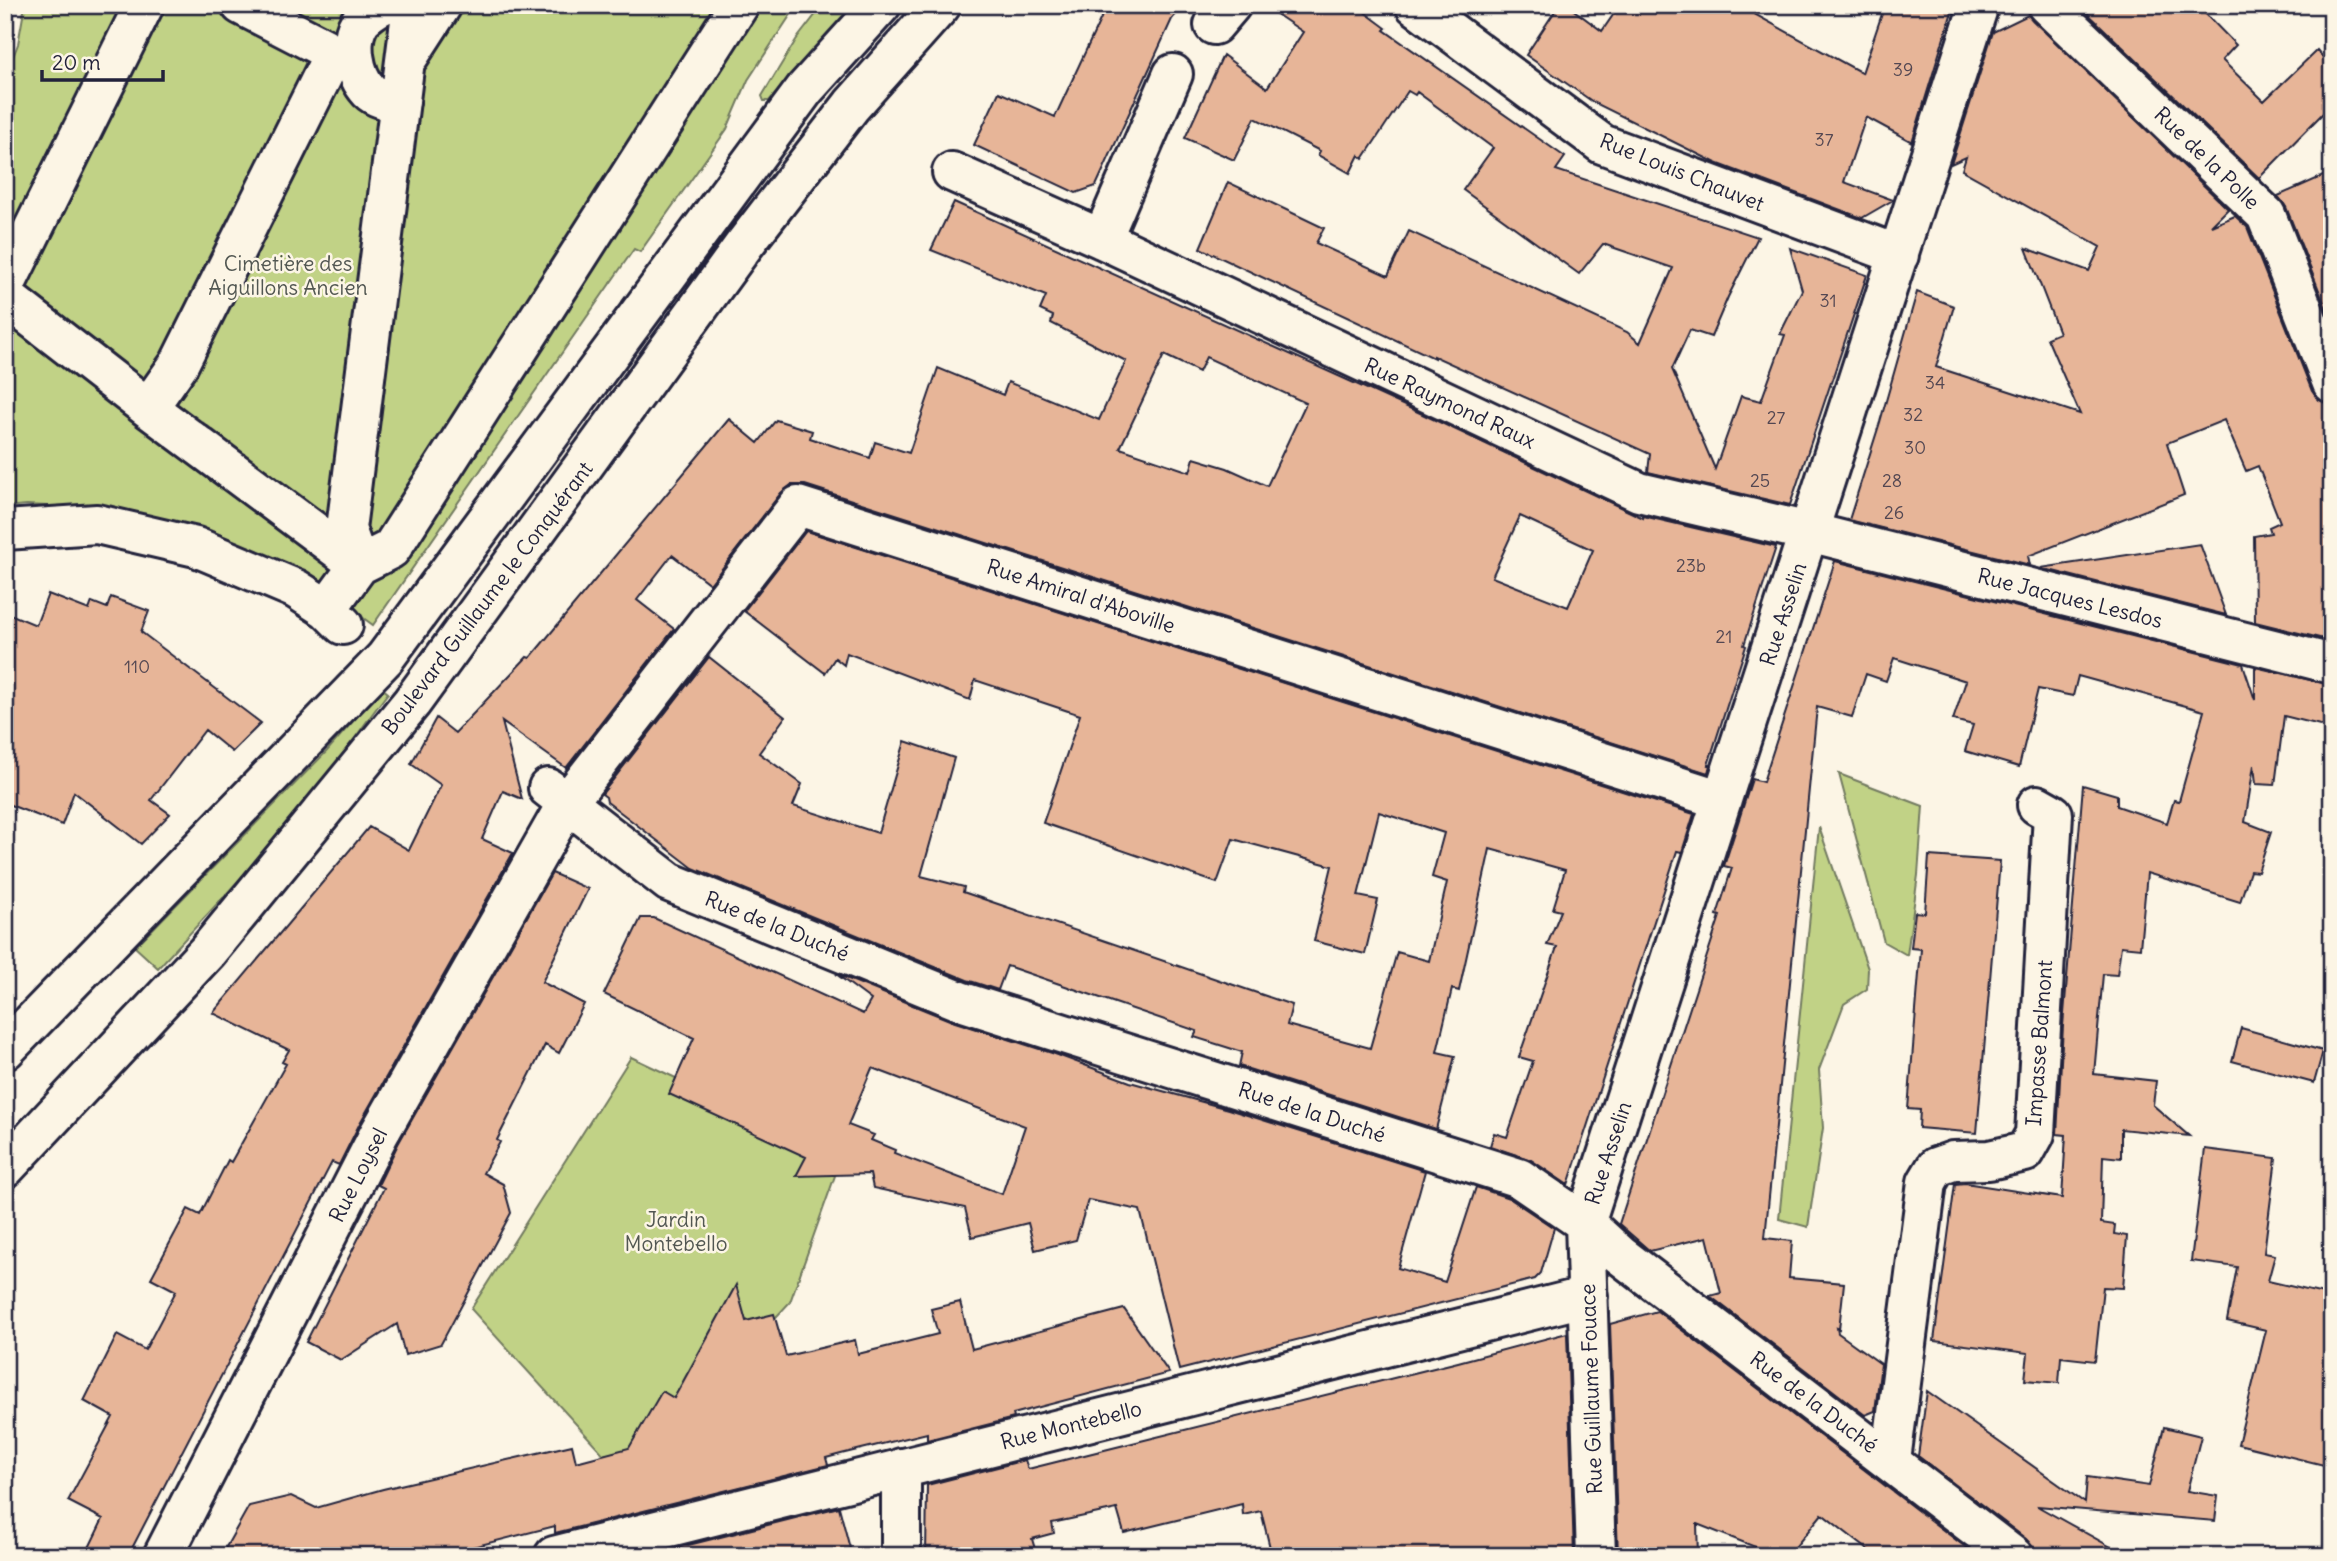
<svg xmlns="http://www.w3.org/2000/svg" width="2337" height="1561" viewBox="0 0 2337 1561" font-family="Delius,sans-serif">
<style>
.green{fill:#c1d286;stroke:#727a60;stroke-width:2}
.building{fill:#e7b598;stroke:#22223b;stroke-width:2;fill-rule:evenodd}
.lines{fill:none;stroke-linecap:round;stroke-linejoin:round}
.minor-casing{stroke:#22223b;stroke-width:44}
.major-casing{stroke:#22223b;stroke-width:44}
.minor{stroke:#fcf5e5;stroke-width:38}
.major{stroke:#fcf5e5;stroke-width:38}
.labels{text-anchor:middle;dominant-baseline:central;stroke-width:5;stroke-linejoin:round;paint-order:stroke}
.number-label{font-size:18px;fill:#534752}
.street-label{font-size:21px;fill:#22223b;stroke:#fcf5e5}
.park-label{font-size:21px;fill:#525752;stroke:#fcf5e5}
</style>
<rect width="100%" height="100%" fill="#fcf5e5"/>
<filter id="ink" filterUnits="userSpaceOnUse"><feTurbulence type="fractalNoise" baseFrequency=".0143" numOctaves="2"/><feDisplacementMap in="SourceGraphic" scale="14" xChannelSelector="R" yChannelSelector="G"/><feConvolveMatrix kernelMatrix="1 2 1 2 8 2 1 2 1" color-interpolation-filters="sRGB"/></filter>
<g filter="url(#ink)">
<path class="green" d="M25,5h772l-49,75 -21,49 -87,123 -6,-3 -261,376 -58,-42 -210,-74 -78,-4 -22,2v-430l13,-33z
M823,5h31l-85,96h-5l-2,-5 34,-56z
M382,688l6,5c-23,29 -43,61 -66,90 -52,65 -108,124 -164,185l-23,-21 192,-196z
M1839,774l84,32 -5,69 -11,80 -23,-13z
M1819,827l49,142 -1,20 -23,15 -25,66 4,58 -15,99 -29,-8z
M631,1057l211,99 -52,146 -132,143 -52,12 -135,-148z"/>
<path class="building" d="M1107,5h77l-12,14 -76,167 -20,7 -102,-48 25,-53 56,25z
M1263,5h92l31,23 -2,2 181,127 -9,13 202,67 -30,60 -17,40 -21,-7 -18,39 43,100 26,-73 20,5 24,-66 -5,-1 22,-44 -12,-42 77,27 -77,230 -142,-33 2,-18 -216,-98v2l-234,-110 28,-66 96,46 -8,15 72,33 21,-45 218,101 13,11 33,-75 -70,-24 -24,30 -116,-84 30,-42 -76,-56 -2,3 -7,-4 -45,68 -4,-4 -9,18 -32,-18 2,-4 -65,-33 -21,42 -49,-22 38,-83 44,33 36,-56z
M1559,5h8l35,26 18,-26h118l124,68 23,-68h69l-42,137 -46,-25 -22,65 49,18 -31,18 -146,-55 -123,-61 -67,-47z
M2079,5h118l39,40 -14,15 42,41 53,-51 15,18v36l-73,74z
M2028,15l200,194 -17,17 24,-10 12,11 65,164 7,9 13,4v237l-77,-19 -1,-86 17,-3 -2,-6 11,-5 -22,-56 -12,5 -22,-51 -57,23 17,52 -156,61 2,9 -181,-45 31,-98 37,-130 37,14 -18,61 144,47 -33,-76 12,-5 -33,-85 63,23 11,-24 -138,-77 4,-13 -15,7 42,-132z
M2332,172v151l-46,-116 -8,-11z
M954,202l464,210 225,106v-2l133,31 -32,98 2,1 -38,119h2l-2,8 -903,-288h-14l-10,8 -71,91 -38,-29 -35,45 37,29 -108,139 -64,-46 20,77 -19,-8 -21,48 31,14 -153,270 -21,42 -7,-3 -204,394h-43l18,-37 -35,-18 45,-84 -29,-16 33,-66 28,15 31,-59 -25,-13 37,-69 12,6 28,-55 3,2 55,-98 -4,-2 7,-12 -76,-37 156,-186 40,23 32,-65 -30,-21 25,-46 19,15 72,-76 3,1 199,-239 29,24 18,-23 36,11 -2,7 60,20 5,-16 34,11 29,-85 65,27 5,-13 91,38 27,-59 -75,-38 2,-7 -13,-6 6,-14 -115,-46zM1164,355l35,17 7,-15 100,46 -39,83 -40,-18 -33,-10 -4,14 -70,-24zM1520,516l73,34 -25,57 -76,-30z
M806,531l888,283 -12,38 -5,-1 -109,334 -37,-25 -41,-14 4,-13 13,4 26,-76 -14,-4 38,-110 -10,-2 14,-34 -8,-2 12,-39 -75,-21 -31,142 -7,-2 -15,63 18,4 -19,73 -197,-63 3,-14 -48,-15 3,-6 -190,-65 -9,24 -31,-10 -274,-112 -86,-66 -1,-5 -4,-3 107,-137 76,60 -26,36 43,31 -9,22 85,27 27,-92 49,17 -33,118 43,11 -1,5 329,113 -5,20 83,23 27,-96 32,9 18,-79 -15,-5 12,-44 -65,-21 -21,84 20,4 -13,54 -51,-13 18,-75 -99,-27 -16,44 -174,-60 37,-108 -105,-35 -5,20 -123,-47 -3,12 -9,-7 -10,15 -81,-62z
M2200,544l26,71 -185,-47z
M1835,561l408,103 12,36v-33l77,18v43l-48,-12 -9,69 -19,-1 -2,-19 -9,57 26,10 -13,40 -8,-1 -10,31 -93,-29 -7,75 -19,-2 -4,29 -14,-1 -9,100 62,7 -3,24 36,31 -68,-7v29l-18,-2 -2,67 14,2 -1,9 13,2 -4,52 -20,-1 -8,74 -34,-4 -2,26 -34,-3 3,-27 -94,-12 21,-157 10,-1 97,15 4,-63 -9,-1 6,-108 20,-241 34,10v11l50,17 7,-23 5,1 25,-90 -126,-35 -5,20 -35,-7 -19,78 -54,-16 8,-26 -20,-5 13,-39 -72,-23 -8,23 -20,-7 -14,43 -35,-10 -52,531 27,3 -3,37 55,5 -5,46 -2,-1 1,5 43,31 -6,47 -10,4 -155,-119 11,-3 -14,-56 -57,14 -31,-27 101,-308 -3,-1 15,-47 -8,-2 28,-87 11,3z
M48,594l41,16 3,-8 15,6 4,-11 38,14 -8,21 120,91 -29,29 -27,-22 -54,70 19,14 -29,30 -67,-52 -12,33 -57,-22v-191l31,13z
M1929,856l71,5 -23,272 -58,-5 1,-18 -12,-1 13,-160 -10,-1 4,-36 10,1z
M552,873l36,16 -46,93 42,22 -25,49 -14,-8 -48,95 3,2 -17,31 20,11 8,29 -70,131 -36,11 -8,-31 -56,36 -35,-18 78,-154 -6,-3 20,-41z
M641,918h13l209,96 8,-14 -35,-26 116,47 103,33 75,28 98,27 197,62 -27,97 47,14 31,-95 33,11 45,30 -13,45 -6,6 -356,91 -39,-160 -52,-10 -12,40 -41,10 -7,-27 -56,14 -7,-29 -92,-20 -3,-14 -74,2 10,-19 -137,-63 25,-56 -90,-44zM872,1068l153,58 -23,68 -108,-41 1,-3 -24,-10 3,-5 -26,-10z
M2241,1028l82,23 -9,32 -82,-22z
M2205,1149l71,9 -12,95 11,2 -7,26 64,15v171l-94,-23 28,-114 -39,-9 10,-54 -46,-6z
M736,1285l10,36 28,-7 12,42 69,-16 3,14 80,-20 -7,-25 29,-7 12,47 152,-40 45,64 -156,41 1,4 -87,22v-7l-86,21 -15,4 2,7 -273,68v-7l-118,30h-216l28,-50 42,-10 25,12 67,-19 189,-44 4,17 53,-14 33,-57 12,7z
M1657,1311l320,245h-101l-54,-42 -34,42h-10l-81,-32 1,32h-80l-8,-232z
M1567,1333l7,223h-302l-11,-45 -18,4 -1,-11 -118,29 -7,-24 -65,14 2,10 -22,6 3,10 -27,7h-82l1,-71 98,-25 3,9 430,-107z
M1927,1391l158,112 2,-26 62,9 15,-59 37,9 -14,55 31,5 -3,25 -178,-15 90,50h-93l-1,-9 -7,-8 -108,-83z
M839,1507l13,49h-207z"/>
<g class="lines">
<defs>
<path id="minor" d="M382,5c-7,3 -18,11 -22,17 -12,19 -6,53 9,69 8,8 20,9 31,11
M1415,5l187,139 297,111
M2047,5l219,210 66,168
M1214,25l17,-20
M409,56l33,-51
M952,172l150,67 537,253 170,40 523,132
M1102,239l71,-165
M5,286l139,-281
M5,297l143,111 211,157
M148,408l31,-44 155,-311 -93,-48
M5,530l92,-6 99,23 100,42 31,20 16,16
M359,565l-13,-36 66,-524
M327,609l32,-44 32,-16 348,-544
M548,788l121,94 291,119 559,177 66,45 35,32 393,301
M1891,1460l36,-278 9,-15 17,-6 36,-1 36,-8 10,-18 18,-320 -16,-9
M901,1468v88
M163,1556l216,-422 188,-331 231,-297 924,294
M554,1556l1034,-260
M1596,1556l-11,-333 394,-1218"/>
<path id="major" d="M5,1050l380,-392 420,-569 76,-84
M5,1168l202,-216 205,-250 332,-457 108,-140 89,-100"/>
</defs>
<use href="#minor" class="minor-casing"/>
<use href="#major" class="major-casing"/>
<use href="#minor" class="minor"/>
<use href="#major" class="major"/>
</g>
</g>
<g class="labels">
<g class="number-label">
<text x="1903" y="69">39</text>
<text x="1824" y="139">37</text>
<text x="1828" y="300">31</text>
<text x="1935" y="382">34</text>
<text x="1913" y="414">32</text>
<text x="1776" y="417">27</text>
<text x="1915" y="447">30</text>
<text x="1760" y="480">25</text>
<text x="1892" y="480">28</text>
<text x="1894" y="512">26</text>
<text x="1691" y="565">23b</text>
<text x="1724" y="636">21</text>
<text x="137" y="666">110</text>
</g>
<g class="street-label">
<text transform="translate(2207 158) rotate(44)">Rue de la Polle</text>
<text transform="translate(1682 172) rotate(22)">Rue Louis Chauvet</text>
<text transform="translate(1450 403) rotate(25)">Rue Raymond Raux</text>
<text transform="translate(1081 596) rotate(18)">Rue Amiral d'Aboville</text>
<text transform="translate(487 598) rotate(-53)">Boulevard Guillaume le Conquérant</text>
<text transform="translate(2070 598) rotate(14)">Rue Jacques Lesdos</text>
<text transform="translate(1783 614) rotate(-72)">Rue Asselin</text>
<text transform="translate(777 926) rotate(22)">Rue de la Duché</text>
<text transform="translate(2039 1043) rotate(-86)">Impasse Balmont</text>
<text transform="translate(1312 1112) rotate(18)">Rue de la Duché</text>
<text transform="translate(1608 1153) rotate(-72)">Rue Asselin</text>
<text transform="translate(358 1175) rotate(-63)">Rue Loysel</text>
<text transform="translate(1591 1389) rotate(-92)">Rue Guillaume Fouace</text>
<text transform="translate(1814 1402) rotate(37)">Rue de la Duché</text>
<text transform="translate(1071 1425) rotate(-14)">Rue Montebello</text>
</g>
<g class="park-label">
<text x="288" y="263">Cimetière des<tspan x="288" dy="24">Aiguillons Ancien</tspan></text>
<text x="676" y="1219">Jardin<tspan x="676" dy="24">Montebello</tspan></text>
</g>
</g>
<rect width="2337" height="1561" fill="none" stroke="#fcf5e5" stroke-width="28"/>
<rect x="14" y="14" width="2309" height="1533" fill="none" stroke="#22223b" stroke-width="2.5" filter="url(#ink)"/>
<path d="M42 70v10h121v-10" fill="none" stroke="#22223b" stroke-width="3.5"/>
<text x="52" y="70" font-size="21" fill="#22223b" stroke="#fcf5e5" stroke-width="5" paint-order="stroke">20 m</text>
</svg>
